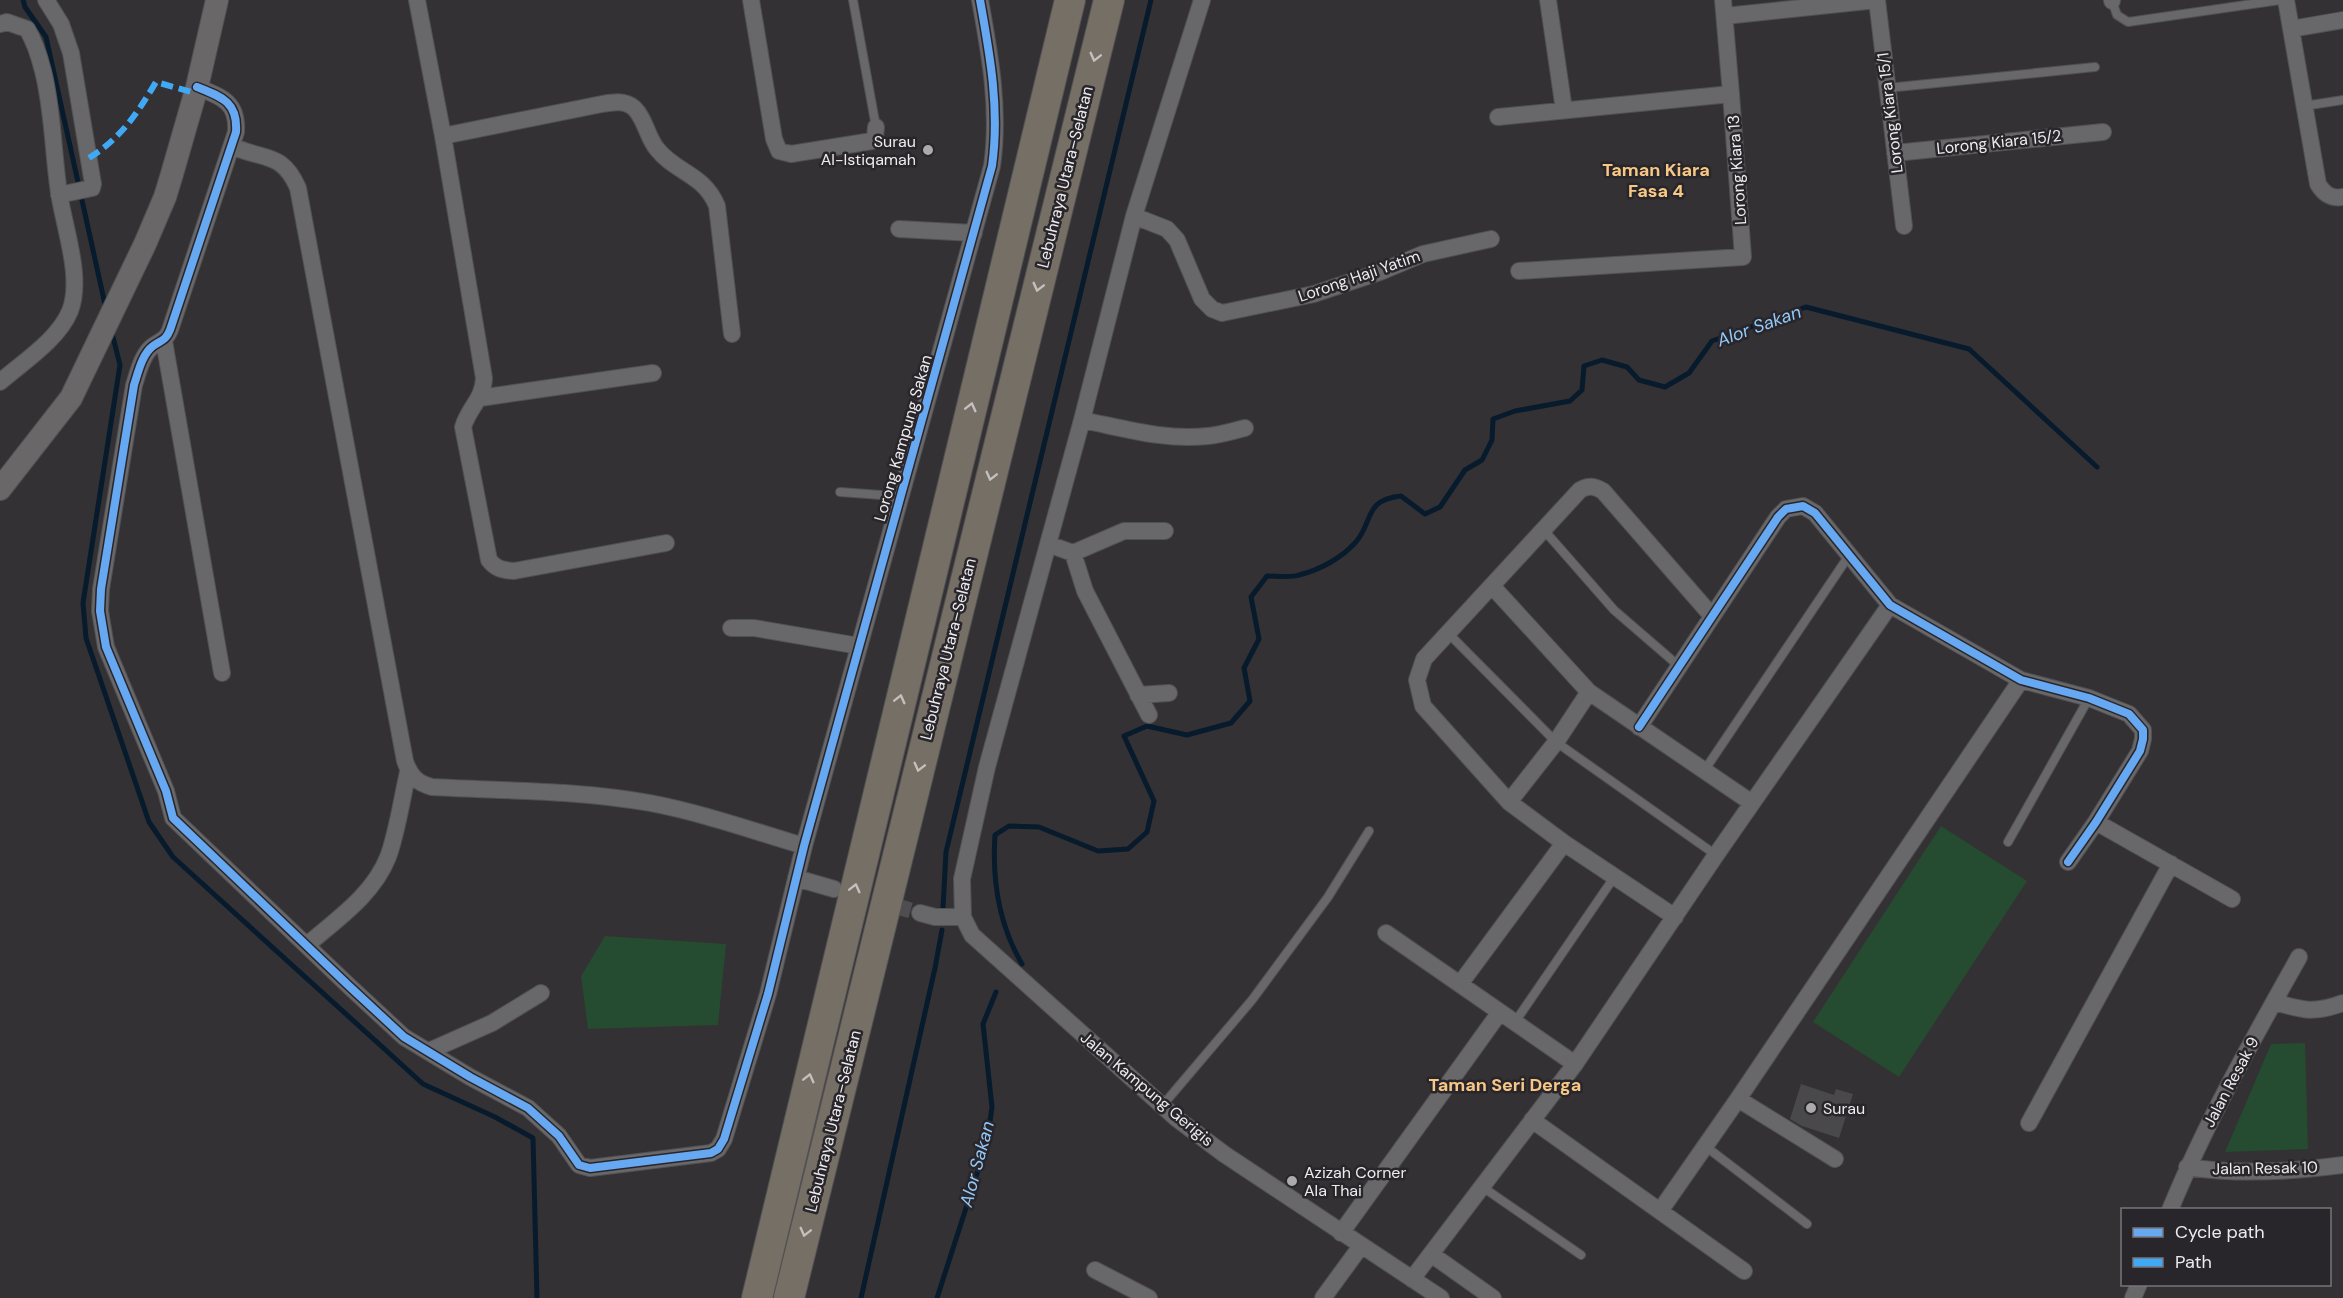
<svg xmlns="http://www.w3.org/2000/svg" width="2343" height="1298" viewBox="0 0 2343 1298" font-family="'DM Sans',sans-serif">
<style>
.green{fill:#254b30}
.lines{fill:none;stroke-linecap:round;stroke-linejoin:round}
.stream{stroke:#071b2d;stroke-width:5}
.building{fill:#49484a}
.minor-tunnel{stroke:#4f4d50;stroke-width:16;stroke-dasharray:16 8;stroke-linecap:butt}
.service-casing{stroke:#515052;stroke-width:10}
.minor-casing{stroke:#515052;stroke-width:18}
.secondary-casing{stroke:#515052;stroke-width:24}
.motorway-casing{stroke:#515052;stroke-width:32}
.service{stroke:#686769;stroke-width:8}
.minor{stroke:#686769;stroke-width:16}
.secondary{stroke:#696767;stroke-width:22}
.motorway{stroke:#766f66;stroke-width:30}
.quiet{stroke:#3fa9f5;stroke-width:6;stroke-dasharray:12 6;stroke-linecap:butt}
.cycleway-casing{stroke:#29262b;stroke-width:11}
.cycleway{stroke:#66a8f1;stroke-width:8}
.oneway{stroke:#c3c0be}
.poi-dot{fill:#acaaad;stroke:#29262b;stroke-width:2}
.labels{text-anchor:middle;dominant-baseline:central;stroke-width:5;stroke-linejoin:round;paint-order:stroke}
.street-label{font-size:16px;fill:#edebee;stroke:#29262b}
.poi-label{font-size:16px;fill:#edebee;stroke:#29262b;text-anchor:start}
.neighbourhood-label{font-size:18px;font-weight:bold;fill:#f7c885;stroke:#29262b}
.water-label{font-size:18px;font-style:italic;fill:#93c9f8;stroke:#29262b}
</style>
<rect width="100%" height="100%" fill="#333134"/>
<path class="green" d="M1941,826l86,55 -128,196 -86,-55z
M605,936l121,8 -8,81 -130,4 -7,-53z
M2305,1043l3,106 -83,3 46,-108z"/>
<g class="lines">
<path class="stream" d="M23,0l2,7 21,30 60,272
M111,329l9,36 -37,238 3,35 63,184 24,35 250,227 72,33 38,21 4,160
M943,908l3,-56 205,-852
M1022,964c-23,-39 -30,-84 -27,-129l14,-9 30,1 59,24 30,-2 19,-17 7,-31 -30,-65 23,-10 40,9 44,-12 19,-22 -6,-33 15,-29 -8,-42 16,-21c10,0 23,2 32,-1 21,-5 42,-17 56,-32 19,-21 8,-43 46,-47l24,18 15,-7 25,-37 17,-10 10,-20 1,-21 22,-8 55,-10 12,-11 2,-24 18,-6 25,7 12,13 26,7 24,-14 23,-32 94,-34 163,42 128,118
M861,1298l74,-330 7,-38
M937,1298l50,-155 5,-36 -9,-83 13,-32"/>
</g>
<path class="building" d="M1801,1084l33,11 2,-6 17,5 -14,44 -37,-12 -12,-7z"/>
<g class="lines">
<path class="minor-tunnel" d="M849,893l71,20"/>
<defs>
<path id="service" d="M853,0l23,127
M2112,1l5,14 11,7 152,-22
M1887,88l208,-21
M2304,106l39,-6
M840,492l41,3 19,5
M1543,529l71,81 66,57
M1448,633l108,109 160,113
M1704,771l146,-217
M2008,842l81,-144
M1515,1022l100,-146
M1162,1106l90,-106 76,-103 41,-66
M1705,1146l102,78
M1481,1186l100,69"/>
<path id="minor" d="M46,0l15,24 10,29 22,131 -1,4 -33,7
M417,0l26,136 41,242c-1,22 -15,29 -21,49l26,133c7,9 13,10 25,11l152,-28
M751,0l23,139 5,12 12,3 81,-13 3,-4 1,-10
M1202,0l-68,216 -52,204 -95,347 -25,112 1,38 9,18 204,183 48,36 217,144
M1548,0l16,110
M1723,0l8,94
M1877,0l27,226
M2112,0v1
M2286,0l32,184c6,10 13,15 25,13
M1725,16l152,-16
M0,24l7,-2 20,7c8,13 12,26 16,42 10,39 10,82 16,122 5,34 24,85 11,118 -12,29 -47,51 -70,71
M2291,29l52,-9
M197,87c25,10 41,15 39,45l-66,198c-4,10 -8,10 -17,16 -11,8 -15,27 -19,39l-33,204 -1,22 6,36 60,144 7,27 176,168 55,51 66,40 58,31 31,28 20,29 11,3 121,-15 7,-4 6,-10 44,-145 36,-148 188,-680c8,-56 -2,-111 -12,-166
M1498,117l233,-23 12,163 -224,14
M443,136l159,-32c11,-2 23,-4 32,4 11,10 13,29 23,41 19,24 47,25 60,57l15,128
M232,146c32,15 50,5 66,42l107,573c5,15 12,22 27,26 72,4 147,3 218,16 53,10 103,28 154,43
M1895,153l208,-21
M1134,216l33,13 10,11 25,59 10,10 10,4 92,-19 66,-22 43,-18 68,-15
M899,229l75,4
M164,341l58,332
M480,398l173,-25
M1082,420c41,8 84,21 126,16 12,-1 25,-5 37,-8
M1048,544l25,9 12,38 64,124
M1073,553l51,-22h41
M1492,586l97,106 163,111
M731,628h23l105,18
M1138,695l31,-2
M1639,727l139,-210 8,-8 17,-3 12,7 75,92 131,75 68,18 40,16 14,16v9l-3,12 -44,71 -28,40
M1509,802l47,-60 33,-50
M2096,822l136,77
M796,878l38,11
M920,913l15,4h28
M1675,917l-111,-74 -55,-41 -86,-96 -6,-26 7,-21 156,-169c9,-5 14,-4 23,1l109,125
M1386,933l189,131
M307,945c30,-26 66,-50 81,-88 9,-24 14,-59 20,-85
M1460,984l104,-141
M2274,1002c28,8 40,12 69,1
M429,1051l63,-28 49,-30
M1738,1099l97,60
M1532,1120l212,151
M2029,1123l142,-259
M2187,1167c52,8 104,5 156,-2
M2170,1210c36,-88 83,-171 129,-253
M1660,1211l78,-112 283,-419
M1341,1233l159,-221
M1431,1254l62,44
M1095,1270l54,28
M1412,1279l163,-215 141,-209 174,-250
M1323,1298l38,-52
M2133,1298l6,-14"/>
<path id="secondary" d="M0,489l71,-91 74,-154 20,-47 7,-23 25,-87 20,-87"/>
<path id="motorway" d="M757,1298l313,-1298
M789,1298l320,-1298"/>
</defs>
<use href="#service" class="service-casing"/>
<use href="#minor" class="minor-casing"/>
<use href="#secondary" class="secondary-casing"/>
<use href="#motorway" class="motorway-casing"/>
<use href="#service" class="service"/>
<use href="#minor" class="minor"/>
<use href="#secondary" class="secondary"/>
<use href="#motorway" class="motorway"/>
<path class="quiet" d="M89,158c32,-20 48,-44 67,-76l39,11"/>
<defs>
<path id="cycleway" d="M197,87c25,10 41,15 39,45l-66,198c-4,10 -8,10 -17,16 -11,8 -15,27 -19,39l-33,204 -1,22 6,36 60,144 7,27 176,168 55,51 66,40 58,31 31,28 20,29 11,3 121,-15 7,-4 6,-10 44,-145 36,-148 188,-680c8,-56 -2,-111 -12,-166
M1639,727l139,-210 8,-8 17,-3 12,7 75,92 131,75 68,18 40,16 14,16v9l-3,12 -44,71 -28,40"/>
</defs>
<use href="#cycleway" class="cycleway-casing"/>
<use href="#cycleway" class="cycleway"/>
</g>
<defs><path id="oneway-chevron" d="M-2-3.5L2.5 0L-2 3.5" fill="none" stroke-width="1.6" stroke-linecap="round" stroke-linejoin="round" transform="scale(1.5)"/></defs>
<g class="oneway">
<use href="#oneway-chevron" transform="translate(1095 57) rotate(104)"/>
<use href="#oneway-chevron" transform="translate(1038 287) rotate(104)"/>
<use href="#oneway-chevron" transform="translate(971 407) rotate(-76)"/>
<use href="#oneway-chevron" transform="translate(991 476) rotate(104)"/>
<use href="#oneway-chevron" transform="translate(900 699) rotate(-76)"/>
<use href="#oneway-chevron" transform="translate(919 767) rotate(104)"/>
<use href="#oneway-chevron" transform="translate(855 888) rotate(-76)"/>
<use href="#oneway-chevron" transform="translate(809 1078) rotate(-76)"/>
<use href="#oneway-chevron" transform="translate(805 1232) rotate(104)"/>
</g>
<g class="poi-dot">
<circle cx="928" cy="150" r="6"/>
<circle cx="1811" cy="1108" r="6"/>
<circle cx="1292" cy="1181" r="6"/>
</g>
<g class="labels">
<g class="street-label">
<text transform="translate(1890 113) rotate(-97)">Lorong Kiara 15/1</text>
<text transform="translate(1999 142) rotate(-6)">Lorong Kiara 15/2</text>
<text transform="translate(1737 170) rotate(-94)">Lorong Kiara 13</text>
<text transform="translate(1065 177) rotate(-76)">Lebuhraya Utara–Selatan</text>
<text transform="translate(1359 276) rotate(-19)">Lorong Haji Yatim</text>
<text transform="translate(903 438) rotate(-74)">Lorong Kampung Sakan</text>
<text transform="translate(948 649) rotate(-76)">Lebuhraya Utara–Selatan</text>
<text transform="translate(2231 1082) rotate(-62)">Jalan Resak 9</text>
<text transform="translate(1147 1089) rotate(40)">Jalan Kampung Gerigis</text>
<text transform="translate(833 1121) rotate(-76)">Lebuhraya Utara–Selatan</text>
<text transform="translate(2265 1168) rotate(-1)">Jalan Resak 10</text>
</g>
<g class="poi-label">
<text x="916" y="141" text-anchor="end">Surau<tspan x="916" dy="18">Al-Istiqamah</tspan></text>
<text x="1823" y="1108">Surau</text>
<text x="1304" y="1172">Azizah Corner<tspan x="1304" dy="18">Ala Thai</tspan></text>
</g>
<g class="neighbourhood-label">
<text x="1656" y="170">Taman Kiara<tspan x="1656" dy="21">Fasa 4</tspan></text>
<text x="1505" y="1085">Taman Seri Derga</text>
</g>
<g class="water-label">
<text transform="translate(1759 326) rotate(-20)">Alor Sakan</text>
<text transform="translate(977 1164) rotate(-75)">Alor Sakan</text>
</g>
</g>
<rect x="2121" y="1208" width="210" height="78" fill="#29262b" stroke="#777579" stroke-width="1.5"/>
<rect x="2133" y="1228" width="30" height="9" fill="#66a8f1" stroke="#777579" stroke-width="1.5"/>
<text x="2175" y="1238" font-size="18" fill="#edebee">Cycle path</text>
<rect x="2133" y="1258" width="30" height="9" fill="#3fa9f5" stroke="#777579" stroke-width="1.5"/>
<text x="2175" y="1268" font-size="18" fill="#edebee">Path</text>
</svg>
